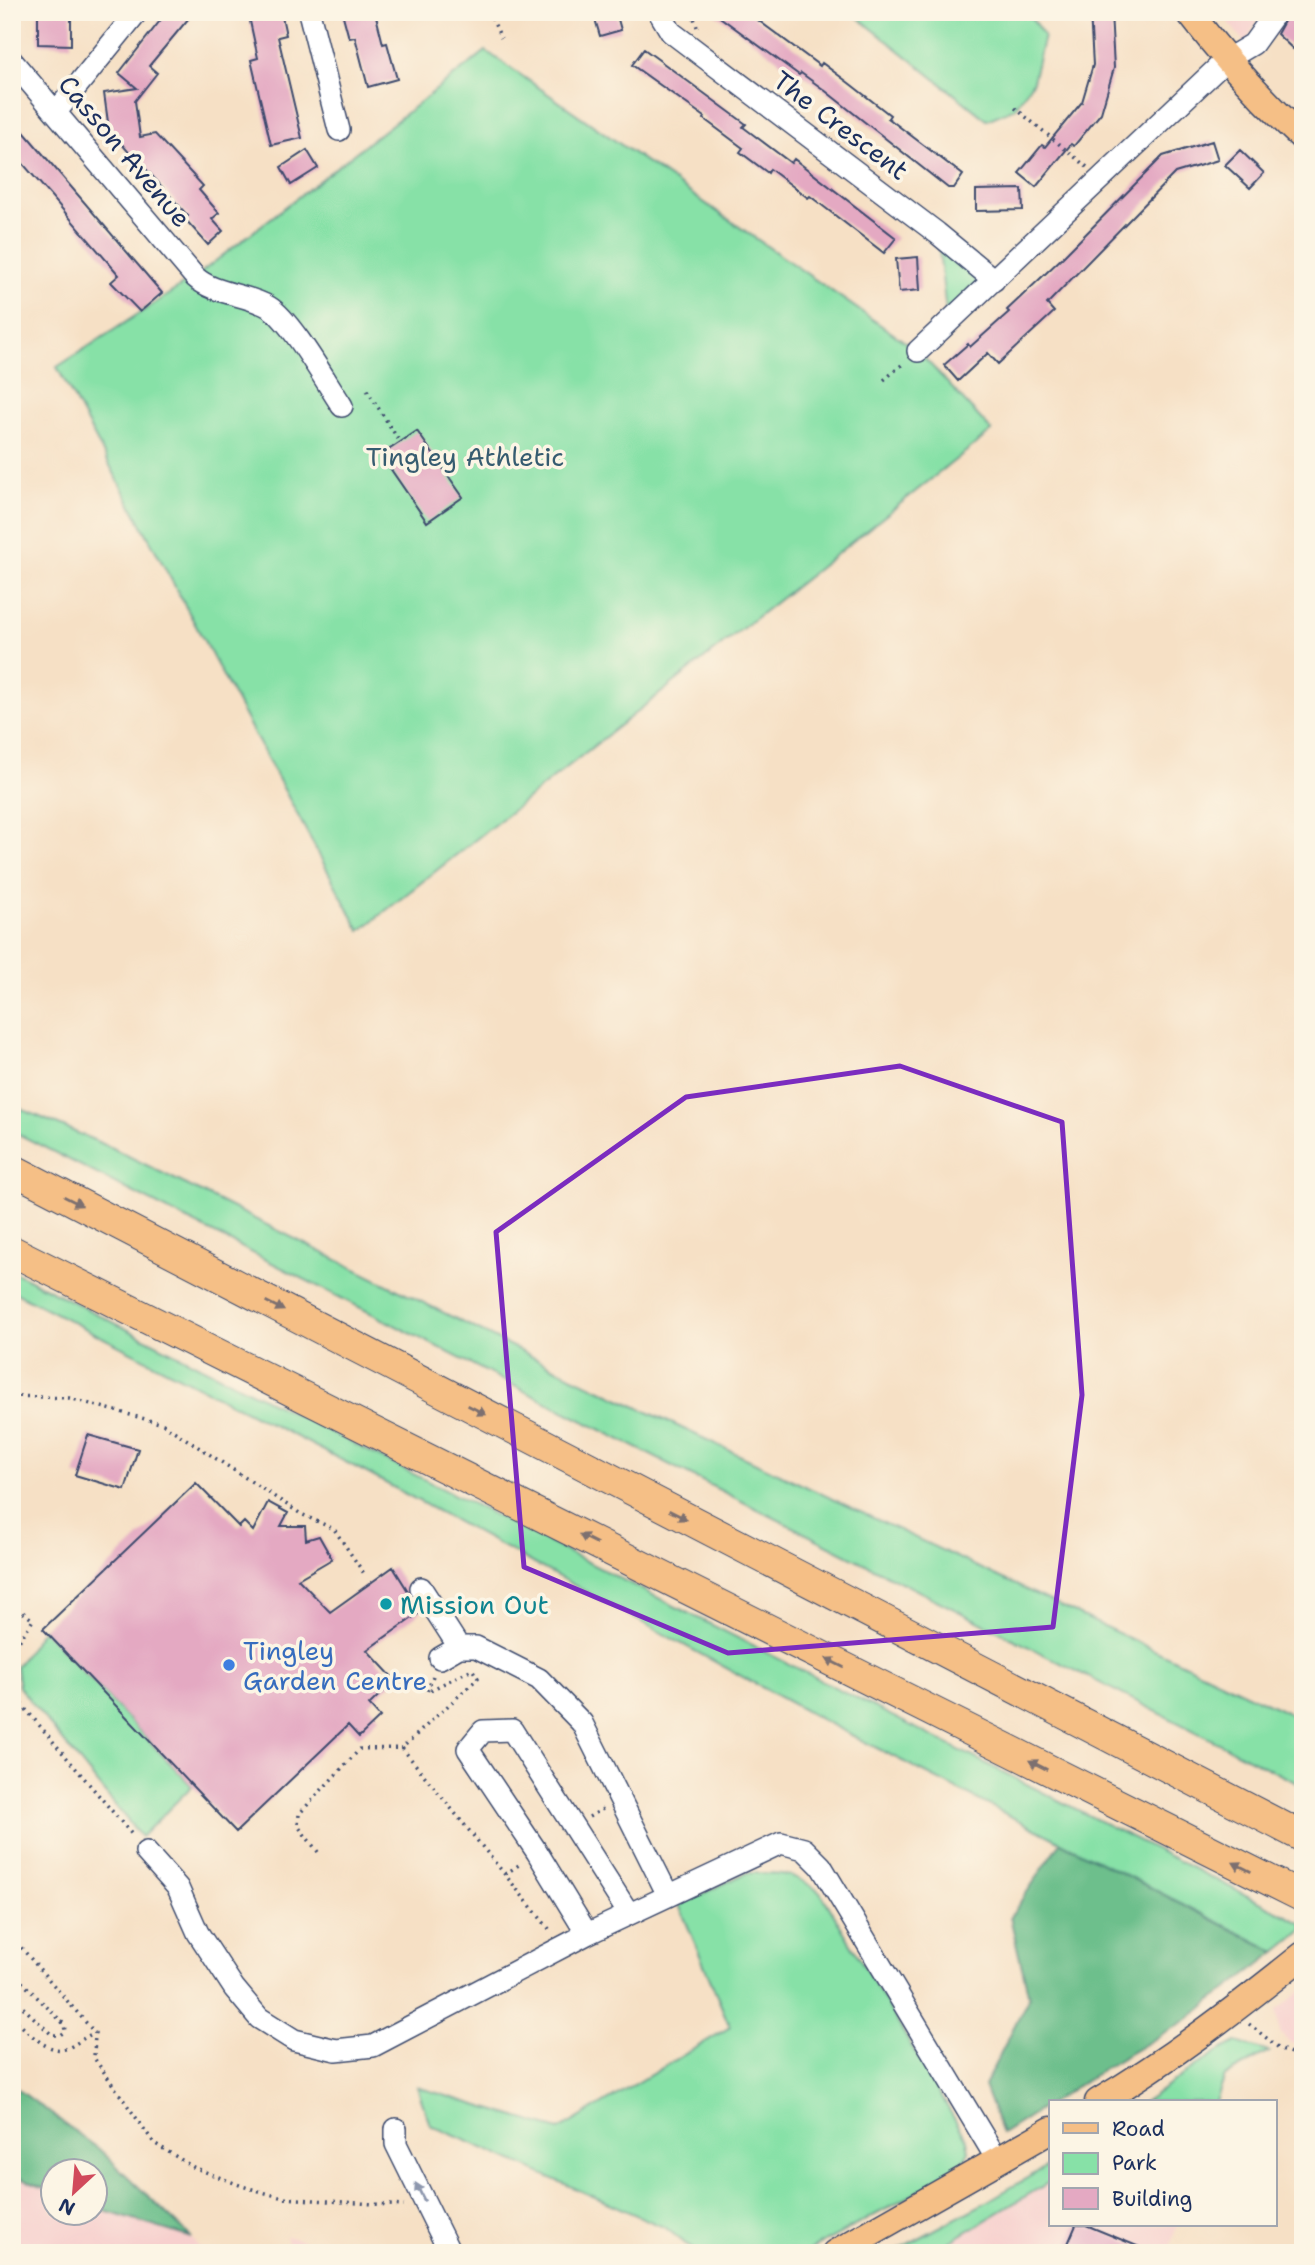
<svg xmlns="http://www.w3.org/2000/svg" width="1315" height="2265" viewBox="0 0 1315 2265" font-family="'Shantell Sans',sans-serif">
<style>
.built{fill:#f7d0ce}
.green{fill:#87e1a7;stroke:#518882;stroke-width:2}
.forest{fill:#6dbf8c;stroke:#447775;stroke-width:2}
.building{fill:#e4a9c2}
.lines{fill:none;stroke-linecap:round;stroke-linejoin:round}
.minor-casing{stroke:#3c4a6d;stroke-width:24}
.major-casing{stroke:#3c4a6d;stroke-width:29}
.highway-casing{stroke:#3c4a6d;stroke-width:32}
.path{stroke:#3c4a6d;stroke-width:3.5;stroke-dasharray:2 5;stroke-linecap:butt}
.minor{stroke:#fff;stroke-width:21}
.major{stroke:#f5bf86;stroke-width:26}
.highway{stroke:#f5bf86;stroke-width:30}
.oneway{fill:#7d7070}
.oneway2{fill:#8d97ae}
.marked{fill:none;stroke:#7b2cbf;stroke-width:5;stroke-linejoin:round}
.culture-dot{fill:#0f9aa8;stroke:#fcf5e5;stroke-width:2.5}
.shop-dot{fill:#3f7fe0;stroke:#fcf5e5;stroke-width:2.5}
.labels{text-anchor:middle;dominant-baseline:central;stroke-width:7;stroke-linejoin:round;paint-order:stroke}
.street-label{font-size:26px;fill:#1b2f5e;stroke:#fcf5e5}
.park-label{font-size:26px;fill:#365c70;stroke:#fcf5e5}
.culture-label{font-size:26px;fill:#0d838f;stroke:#fcf5e5;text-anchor:start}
.shop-label{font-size:26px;fill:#366cbe;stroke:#fcf5e5;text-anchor:start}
</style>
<rect width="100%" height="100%" fill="#fcf5e5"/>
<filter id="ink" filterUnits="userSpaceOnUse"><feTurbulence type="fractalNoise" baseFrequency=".0143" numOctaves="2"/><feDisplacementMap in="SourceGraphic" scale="14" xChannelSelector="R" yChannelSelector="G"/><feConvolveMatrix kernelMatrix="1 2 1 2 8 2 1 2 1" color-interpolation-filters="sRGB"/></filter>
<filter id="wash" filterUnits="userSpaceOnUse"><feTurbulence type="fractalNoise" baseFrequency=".00686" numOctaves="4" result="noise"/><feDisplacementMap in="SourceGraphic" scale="28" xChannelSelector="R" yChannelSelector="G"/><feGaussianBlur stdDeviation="1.57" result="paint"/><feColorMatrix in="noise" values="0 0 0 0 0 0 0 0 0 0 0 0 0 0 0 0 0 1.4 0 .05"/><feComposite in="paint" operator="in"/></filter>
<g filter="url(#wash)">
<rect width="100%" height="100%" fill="#f6e0c5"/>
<path class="built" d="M1220,12h42l-17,31z
M1303,1989v61l-15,-9 -8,-8 -3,-22z
M12,2175l40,16v21h42l1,-4 97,30 12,15h-192z
M1051,2181v44h126l-9,28h-237z
M286,2236l63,17h-61z"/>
<path class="green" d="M851,12h176l17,24 -11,45 -18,27 -28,12z
M486,51l432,300 74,80 -632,500 -303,-564 138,-90z
M937,233l57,47 -47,41z
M12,1105l98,42 461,229 732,344v66l-1291,-655z
M12,1271l1291,653v6l-27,22 -454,-232 -455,-247 -355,-182z
M43,1629l149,157 -51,51 -122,-150 -3,-20z
M746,1873c36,0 46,-2 75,20l146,247 2,11 -8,18 -157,84h-107l-31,-25 -236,-103 -13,-38 142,43 171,-103 -51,-122z
M1236,2042l33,10 -44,24 -9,26h-72l73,-50z
M1051,2164v17l-120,72h-40l90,-48z"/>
<path class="forest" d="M1061,1842l215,110 -88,67 -75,44 -111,71 -18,-48 45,-89 -19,-80z
M12,2085l87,64 93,89 -97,-30 -1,-38h-42v21l-40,-16z"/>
<g id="blocks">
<path class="building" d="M38,12h33v33l-33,-1z
M167,12h27l-45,54 8,7 -22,28 5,36 15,-3 48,52 -4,4 20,23 -7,6 11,12 -15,14 -23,-26 3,-3 -43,-48 -1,2 -29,-34 -5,1 -6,-44 33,-5 -18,-15z
M248,12h33l5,23 -8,2 24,101 -31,7 -20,-85 7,-2z
M342,12h33l8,32 4,-1 10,36 -29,8 -13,-50 -6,1z
M593,12h23l5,18 -21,6z
M713,12h34l73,54 2,-3 27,20 41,32 -2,3 75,57 -9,13h-6l-125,-99 -22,-16 -2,2z
M1090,12h21l3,56 -13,45 -27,33 -3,-2 -35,43 -17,-14 23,-28 3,2 37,-45 11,-37z
M1289,12h14v27l-10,10 -16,-15z
M644,49l102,75 -3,3 48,36 3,-4 102,79 -12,15 -74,-57 -2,2 -38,-29 -2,4 -28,-21 3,-4 -39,-29 1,-2 -73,-52z
M12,118l150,175 -22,19 -29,-30 8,-7 -107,-124z
M1212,141l6,19 -43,13 -128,131 7,8 -56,52 -10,-11 -30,28 -14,-16 24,-21 2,3 39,-35 -2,-2 56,-53 100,-101z
M307,150l11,18 -27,17 -10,-18z
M1240,150l24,23 -14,15 -25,-23z
M1022,189l1,21 -47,1v-21z
M918,257l2,33 -21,2 -3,-33z
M417,431l46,66 -36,25 -46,-67z
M88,1435l50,14 -13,41 -50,-15z
M196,1483l43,44 5,-5 9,9 15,-29 20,11 -7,13h24l1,14 13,-4 13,23 -34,20 32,33 63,-45 28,45 -54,38 28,30 -26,25 11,12 -21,20 -11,-12 -112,107 -193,-203z
M1076,2225h10l68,28h-90z"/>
</g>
</g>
<g filter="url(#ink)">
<use href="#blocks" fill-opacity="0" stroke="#3c4a6d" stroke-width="2"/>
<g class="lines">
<defs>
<path id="minor" d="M309,12l30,118
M659,12l12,20 266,201 57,47
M12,61l183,216c20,18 50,16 74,30 22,13 57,75 73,99
M56,112l81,-100
M918,351l308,-291 27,-16 23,-32
M421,1588l38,59
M440,1658l19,-11h17l63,32 43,44 86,172
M146,1852l32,36 20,45 36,55 25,30 35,22 42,10 37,-4 214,-112 194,-91 23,6 17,17 177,295
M587,1934l-50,-82 -69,-103 15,-18 29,-1 117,184
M396,2129v15l54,109"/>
<path id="major" d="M1189,12c35,46 72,87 114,126
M1098,2102c73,-43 139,-94 205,-147
M835,2253l216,-123"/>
<path id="highway" d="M12,1169l1291,668
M12,1251l1291,646"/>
</defs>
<use href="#minor" class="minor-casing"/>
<use href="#major" class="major-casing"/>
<use href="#highway" class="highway-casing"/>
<path class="path" d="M489,12l12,26
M692,12l5,15
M1015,108l72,59
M884,380l20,-17
M367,390l31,49
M12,1396l57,2 94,26 138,90 33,15 31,46
M12,1604l21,16 -21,32
M433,1676l-6,16 45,-23 6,9 -76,70 148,182
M12,1693l122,144
M589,1817l14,-8
M318,1852l-20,-26 1,-12 61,-65 42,-1
M505,1874l17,-11
M12,1937l83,96 -1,25 60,85 39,24 49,19 41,12 121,8
M12,1972l52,52 1,7 -5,4h-8l-40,-38
M12,2017c15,13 37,41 58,30 10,-5 15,-11 25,-14
M1249,2024l30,24 24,10"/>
<use href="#minor" class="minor"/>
<use href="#major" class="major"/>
<use href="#highway" class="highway"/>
</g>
<defs><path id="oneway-solid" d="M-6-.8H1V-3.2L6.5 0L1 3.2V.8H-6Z" transform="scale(1.75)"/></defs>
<g class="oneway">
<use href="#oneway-solid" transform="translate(73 1201) rotate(27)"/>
<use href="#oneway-solid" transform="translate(275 1306) rotate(27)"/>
<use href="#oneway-solid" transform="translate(477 1410) rotate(27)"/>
<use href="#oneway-solid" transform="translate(678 1515) rotate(27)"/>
<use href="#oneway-solid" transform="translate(588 1539) rotate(-153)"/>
<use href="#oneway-solid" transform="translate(835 1663) rotate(-153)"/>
<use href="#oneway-solid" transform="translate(1038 1765) rotate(-153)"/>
<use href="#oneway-solid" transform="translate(1242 1867) rotate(-153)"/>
</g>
<use class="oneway2" href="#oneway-solid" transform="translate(420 2192) rotate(-117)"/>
</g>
<path class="marked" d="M900,1066l162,56 20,273 -29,232 -325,26 -204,-86 -28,-335 190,-135z"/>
<circle class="culture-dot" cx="386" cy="1604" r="7"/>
<circle class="shop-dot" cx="229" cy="1665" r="7"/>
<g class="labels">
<g class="street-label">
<text transform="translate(841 125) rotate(37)">The Crescent</text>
<text transform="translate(125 151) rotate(50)">Casson Avenue</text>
</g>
<g class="park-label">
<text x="465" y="456">Tingley Athletic</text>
</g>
<g class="culture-label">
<text x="400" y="1604">Mission Out</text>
</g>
<g class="shop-label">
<text x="243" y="1650">Tingley<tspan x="243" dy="30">Garden Centre</tspan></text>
</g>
</g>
<rect width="1315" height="2265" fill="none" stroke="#fcf5e5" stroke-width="42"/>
<rect x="1049" y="2100" width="228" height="126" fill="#fcf5e5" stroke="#a2a6af" stroke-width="2"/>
<rect x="1063" y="2123" width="35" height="10" fill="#f5bf86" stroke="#a2a6af" stroke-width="2"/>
<text x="1112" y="2136" font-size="21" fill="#1b2f5e">Road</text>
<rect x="1063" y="2153" width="35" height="21" fill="#87e1a7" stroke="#a2a6af" stroke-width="2"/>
<text x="1112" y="2170" font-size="21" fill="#1b2f5e">Park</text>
<rect x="1063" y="2188" width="35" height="21" fill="#e4a9c2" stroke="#a2a6af" stroke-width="2"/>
<text x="1112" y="2206" font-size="21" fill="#1b2f5e">Building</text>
<g transform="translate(74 2192) rotate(206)"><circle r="33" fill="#fcf5e5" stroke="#a2a6af" stroke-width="2"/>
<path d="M0-5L12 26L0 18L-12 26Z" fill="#d1495b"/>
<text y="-10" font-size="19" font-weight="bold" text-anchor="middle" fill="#1b2f5e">N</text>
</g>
</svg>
